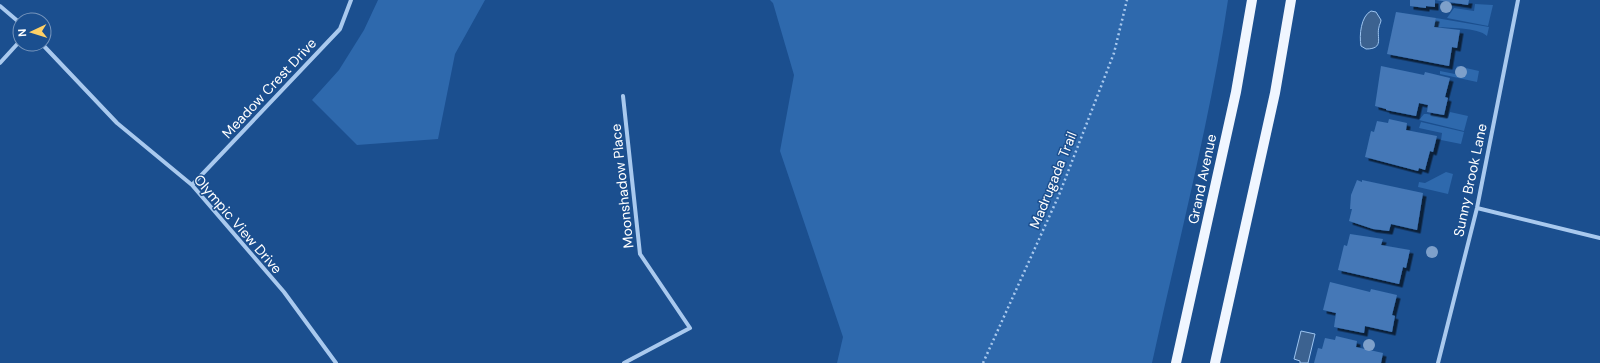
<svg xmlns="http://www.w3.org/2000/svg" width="1600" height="363" viewBox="0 0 1600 363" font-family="'DM Sans',sans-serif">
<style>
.green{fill:#2e69ad}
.water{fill:#3c6290;stroke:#9cc4f0}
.building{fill:#4478b7;filter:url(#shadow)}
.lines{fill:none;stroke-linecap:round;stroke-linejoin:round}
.path{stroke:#a9c9ee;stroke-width:2.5;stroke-dasharray:2 3;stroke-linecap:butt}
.street{stroke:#a9c9ee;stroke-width:4}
.primary{stroke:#f0f6ff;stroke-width:10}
.tree{fill:#7ea0ca}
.labels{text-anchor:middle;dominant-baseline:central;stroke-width:3;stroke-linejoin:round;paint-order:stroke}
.street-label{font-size:14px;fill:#fff;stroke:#1b4f8f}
</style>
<defs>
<filter id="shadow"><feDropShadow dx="3.5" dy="3.5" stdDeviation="0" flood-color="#0009"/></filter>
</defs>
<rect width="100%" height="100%" fill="#1b4f8f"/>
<path class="green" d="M378,0h107l-30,54 -17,85 -81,6 -45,-45 27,-30 25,-40z
M770,0h458c-18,122 -50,243 -76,363h-315l6,-26 -63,-186 14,-76 -21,-72z
M1475,4l18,1 -5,21 -41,-8 7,-10 20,3z
M1436,18l53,9 -2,9c-9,-9 -40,-8 -53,-9z
M1457,66l22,5 -2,11 -37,-8v-3l15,3z
M1450,112l18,4 -4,15 -45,-11 5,-6h3l21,4z
M1421,122l43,10 -3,12 -20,-4 1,-7 -23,-5z
M1446,172l7,2 -5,20 -30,-7 1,-5 6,1z"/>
<path class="water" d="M1371,11l5,1 5,8c0,3 -2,5 -2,7 -3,10 6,22 -13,22l-5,-3c-2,-11 0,-30 10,-35z
M1301,331l14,3 -7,29h-8v-2l-6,-2z"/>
<path class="building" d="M1410,0h25v7l-9,-1v2l-16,-2z
M1436,0h33l-1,5z
M1396,12l40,6 -2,9 26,3 -3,18 -5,-1 -3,19 -62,-12z
M1381,66l43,9 1,-3 25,6 -5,19 3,1 -4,17 -17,-3 1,-7 -9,-2 -3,13 -30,-6v-1l-11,-3z
M1389,119l18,4 -1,7 31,6 -4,16 -3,-1 -5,19 -6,-2 -1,3 -53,-14 6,-26 3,1 3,-11 11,2z
M1357,180l5,2v-2l61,13 -6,37 -26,-6 -2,7 -16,-2 -24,-8 3,-12h-2l1,-14z
M1350,234l33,5 -2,6 29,5 -4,18 -3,-1 -4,17 -61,-14 6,-25 3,1z
M1330,282l40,10 1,-3 26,6 -5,20 3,1 -3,16 -27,-6 -1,7 -30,-6 2,-14 -13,-3z
M1336,336l21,5 -1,6 27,6 -2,10h-67l4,-15 4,1 3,-11 10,2z"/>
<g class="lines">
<path class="path" d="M983,363l76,-168 55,-142 13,-53"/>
<path class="street" d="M0,6l20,17
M42,44l75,79 75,62 92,107 52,71
M0,63l20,-22
M623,96l17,158 50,74 -66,35
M192,185l148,-156 11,-29
M1477,208l123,30
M1438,363l39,-155 41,-208"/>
<path class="primary" d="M1176,363l60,-271 16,-92
M1215,363l60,-270 16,-93"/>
</g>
<g class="tree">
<circle cx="1446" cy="7" r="6"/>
<circle cx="1461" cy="72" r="6"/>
<circle cx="1432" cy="252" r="6"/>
<circle cx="1369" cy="345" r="6"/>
</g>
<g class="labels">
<g class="street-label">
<text transform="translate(269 88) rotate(-47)">Meadow Crest Drive</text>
<text transform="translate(1202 179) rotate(-78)">Grand Avenue</text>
<text transform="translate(1053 180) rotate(-68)">Madrugada Trail</text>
<text transform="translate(1470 180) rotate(-78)">Sunny Brook Lane</text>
<text transform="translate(622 186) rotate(-96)">Moonshadow Place</text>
<text transform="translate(238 224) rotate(49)">Olympic View Drive</text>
</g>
</g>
<g transform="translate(32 32) rotate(266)"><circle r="19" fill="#1b4f8f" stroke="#7695bc"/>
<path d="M0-3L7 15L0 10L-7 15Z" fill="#ffd166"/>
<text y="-6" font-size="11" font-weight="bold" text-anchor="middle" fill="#ffffff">N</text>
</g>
</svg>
